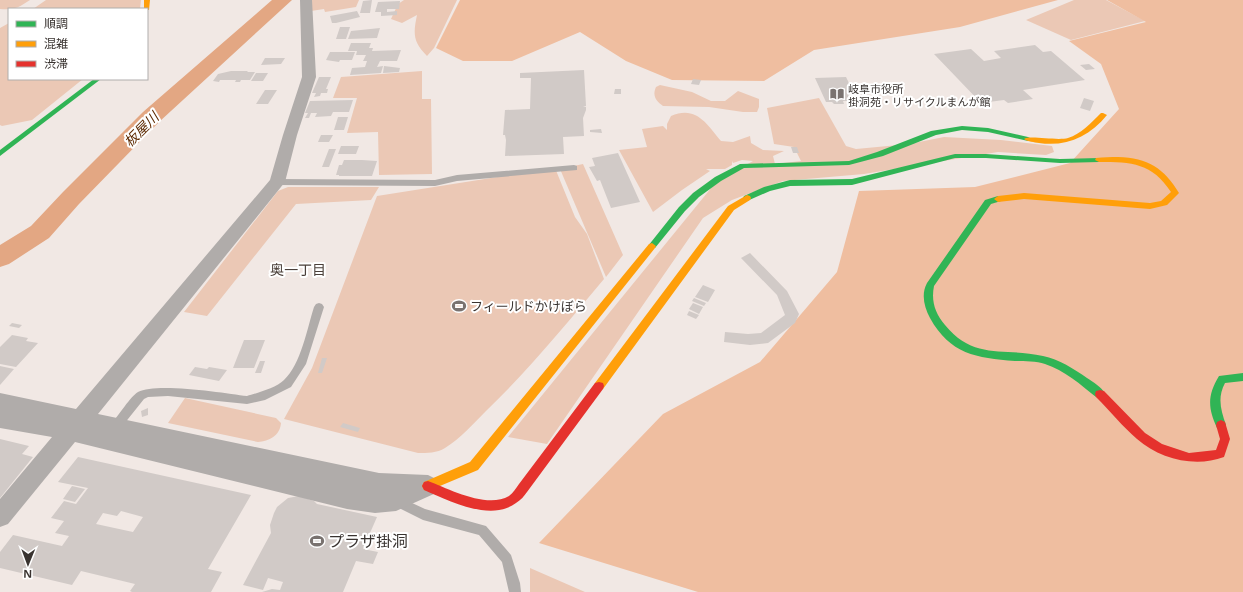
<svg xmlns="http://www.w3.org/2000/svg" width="1243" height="592" viewBox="0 0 1243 592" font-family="'Open Sans','Noto Sans JP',sans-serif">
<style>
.green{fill:#ebc8b5}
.forest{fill:#efbea0}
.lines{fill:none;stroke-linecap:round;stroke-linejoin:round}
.river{fill:#e3a783;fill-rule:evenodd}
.building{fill:#d1cac7;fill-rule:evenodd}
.lane{fill:#b0acaa;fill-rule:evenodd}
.street{fill:#b0acaa;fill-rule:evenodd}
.fast{fill:#30b455;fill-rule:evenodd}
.slow{fill:#ff9f0a;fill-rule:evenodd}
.jam{fill:#e5322d;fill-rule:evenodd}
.labels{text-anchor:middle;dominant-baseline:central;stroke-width:4;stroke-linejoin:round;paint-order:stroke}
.far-poi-label{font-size:11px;fill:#393330;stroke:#fff;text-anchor:start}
.poi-label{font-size:13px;fill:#393330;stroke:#fff;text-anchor:start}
.water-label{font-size:14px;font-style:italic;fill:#5d2901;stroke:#fff}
.neighbourhood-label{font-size:14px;fill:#4b403a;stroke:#fff}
.near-poi-label{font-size:16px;fill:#393330;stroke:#fff;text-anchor:start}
</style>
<rect width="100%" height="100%" fill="#f1e8e4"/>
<path class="green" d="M0,0h30c-12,8 -16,10 -30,9z
M46,0h95l-1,9h-107z
M311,0h48l-3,7 -31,5 -1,-3 -13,2z
M404,0h53l-23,48 -7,8c-14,-14 -14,-22 -10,-41l-15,8 -11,-4 7,-15z
M1074,0h32l39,21 -74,19 -45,-20z
M9,23v56h74l-51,41 -30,6 -2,-1v-97z
M422,71v28h9l1,75 -53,1 -1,-43 -31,1 10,-35h-24l8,-21z
M660,85l32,7 19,9h14l13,-10 21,8v8l-2,5h-14l-34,-5 -46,-1c-7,-5 -11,-10 -7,-19z
M819,98l27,48 10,3 53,-5 35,-7 57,3 51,6 2,6 -8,3 -48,-3 -134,22 -81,7 -51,19 -29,18 -156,226 -39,-7 208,-255 37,-21 -11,-1 -9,3 -1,-2v4l-7,4h-19l4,2 -28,19 -29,22 -34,-62 28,-3 -5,-18 21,-3 4,4v-6l4,-8c25,-11 36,8 50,25l12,1 17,-6 1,7 12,7 21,1 -11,5 2,8 26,-3 -7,-14 -20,-3 -7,-36z
M583,164l40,91 -17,22 -46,-108z
M555,168l20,49 12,17 17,45c-38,45 -75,91 -118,132 -13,13 -26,28 -41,37 -8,5 -18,5 -27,5l-134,-34 28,-51 65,-172z
M288,187h91l-8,13 -75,4 -89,112 -23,-4 94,-121z
M185,398l91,20 5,5c-1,13 -12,18 -23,19l-90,-19z
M530,568l55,24h-55z"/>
<path class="forest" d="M460,0h598l-98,27 -146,23 -50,31 -92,-1 -46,-19 -46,-29 -68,29h-49l-27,-13z
M1107,0h136v592h-545l-159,-49 124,-129 97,-52 77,-90 22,-81 116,-4 95,-24 49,-54 -18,-45 -32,-23 77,-19z"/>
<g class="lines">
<path class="river" d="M272,0h20l-133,122 -80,82 -30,34 -40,26 -9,3v-22l31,-19 32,-34 80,-80z"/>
</g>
<path class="building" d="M372,0l-2,13h-10l3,-12z
M400,1l-1,8h-12v3l10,-1v4l-16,1v-4h-6l3,-10z
M357,11l3,6 -24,6h-4l-2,-7z
M340,27h10l-4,12h-10z
M380,28l-3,10 -29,1 3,-8z
M351,43h20l-2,5h4l-1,3 29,-1 -4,11h-17l-3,6 6,-1 -2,7 -31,2 2,-7 13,-1 2,-6h-4l3,-6h-10l1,-4h-9z
M1035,45l8,7 8,-1 34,29 -62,10 10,9 -25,4 -4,-3 -23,3 -47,-49 37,-5 13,12 17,-3 -7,-7z
M330,52h25l-3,8h-12l-1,2 -13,-2z
M265,58h20l-4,6 -20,1z
M1089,64l6,5 -9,1 -6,-5z
M384,66l16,2 -1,4 -16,1z
M584,70l2,36 -3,1h3v3l-3,8 1,18 -21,1 1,17 -59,2 1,-16 -1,-5h-2l2,-25 25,-1 1,-31h-11v-5z
M231,71h17l-1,1h8l-5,8h-9l-1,2h-5l1,-2h-16l-1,2 -6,-1 5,-7z
M256,73h12l-5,8h-12z
M319,77h12l-5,12h2l-1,4h-6l-1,3 -6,1 2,-4h-4z
M846,77l5,10h-3l7,14h-12l1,3h-10l-2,-2h-6l-11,-24z
M693,79l8,1 -2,5 -8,-1z
M615,89h6v5h-7z
M265,90h12l-9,14h-12z
M1084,98l10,3 -4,10 -10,-3z
M353,100l-4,12h-16l-2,4 -16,1 2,-4h-6l-2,5h-4l3,-5h-3l5,-12z
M338,117h10l-4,13h-10z
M601,129l1,4 -12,-1v-2z
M321,135h12l-4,7h-11z
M341,146h18l-3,8h-18z
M791,147h6l2,6h-6z
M329,149h7l-7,18h-7z
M618,153l22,49 -29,6 -11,-28 -3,1 -8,-14 6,-1 -3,-8z
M344,160h18l15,1 -5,15h-33v-1h-3l3,-10h3z
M750,253l37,38 12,23 -4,9 -27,20 -18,2 -26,-3 1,-10 23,2 13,-1 24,-18 -8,-20 -36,-37z
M703,285l12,5 -7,12 -13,-5z
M694,298l12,5 -2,3 -12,-5z
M693,303l10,4 -4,7 -10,-5z
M689,311l10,4 -3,4 -9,-4z
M12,323l10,2 -3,3 -10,-2z
M12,335l16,3 -2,3 12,2 -22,24 -16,-3v-17z
M244,340h21l-11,28h-21z
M322,358h5l-5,15h-4z
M260,361h5l-4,12h-6z
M0,366l14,3 -14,16z
M195,367l12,2 2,-2 18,3 -8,11 -30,-6z
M148,408v7l-6,2 -1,-6z
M343,423l17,5 -2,4 -18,-5z
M0,439l29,7 -7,8 11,3 -33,41z
M78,457l173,38 -43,74 14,3 -11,20h-79l-2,-1 5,-7 -54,-13 -9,14 -72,-17v-16l13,-17 49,11 7,-10 -14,-3 9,-12 -13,-3 13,-17 12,3 12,-16 -30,-6zM121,511l22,6 -10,15 -37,-8 7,-11 14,3z
M72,486l13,3 -10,13 -12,-3z
M299,496l15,5 3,3 60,13 -14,32 15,3 -5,12 -17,-3 -13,31h-81l10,-3 8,1 3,-8 -15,-4 -5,12 -20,-5 28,-52 -1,-8 4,-12 3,-6 11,-9z"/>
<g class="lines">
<path class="lane" d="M574,165l3,1v4l-120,11 -22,5 -158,-1 -4,-3 4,-3 158,1 22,-5z
M319,303l3,1 2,3 -18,57 -15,23 -26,13 -18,4 -79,-8 -20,1 -4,2 -24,30 -4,2 -4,-2 -1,-3 1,-3c7,-8 18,-26 26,-31 18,-10 86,1 109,4 10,-3 29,-8 37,-16 17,-16 23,-51 30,-73l2,-3z
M397,496l28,13 61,17 25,29 9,28 1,9h-12l-7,-30 -23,-27 -56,-15 -30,-15 -2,-4 2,-4z"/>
<path class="street" d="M300,0h12l4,77 -19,58 -12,47 -187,232 281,59 49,2 8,4 3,7 -3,7 -40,18 -21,2 -28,-4 -272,-67 -67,82 -8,3v-28l52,-62 -52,-9v-35l76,16 194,-229 13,-45 19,-58z"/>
<path class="fast" d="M94,79h7l-101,77v-6z
M962,126l26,2 40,9 4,2 -4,2 -40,-9 -26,-2 -26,5 -53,21 -34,9 -105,3 -23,13 -22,16 -14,14 -30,37h-6l-1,-2 31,-39 14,-14 22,-16 25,-13 109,-3 28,-9 54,-21z
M955,154h31l74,5 39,-1 4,2 -4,2 -39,1 -74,-5h-31l-103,27 -62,1 -20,5 -23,10 -4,-3 1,-2 20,-9 26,-7 62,-1z
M998,196l3,1 1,2 -1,2 -10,3 -57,82c-3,15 1,27 11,39 29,36 60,22 98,31 16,3 31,13 44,22 6,4 15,9 18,16l-1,3 -4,1 -4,-1c-15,-12 -32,-27 -51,-33 -9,-3 -21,-3 -30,-3 -39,-3 -65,-7 -85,-43 -6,-11 -9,-24 -3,-35l58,-83z
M1243,373v8l-18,2c-8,15 -4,27 1,42l-1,3 -4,2 -4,-2c-9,-20 -10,-32 2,-52z"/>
<path class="slow" d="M144,0h6l-1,10 -5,-1z
M1101,113h2l4,2c-18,22 -41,32 -68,28 -5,-1 -11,-1 -15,-4 5,-4 33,2 44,-1 13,-4 23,-15 33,-25z
M1096,158c7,-1 15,-1 22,-1 30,1 46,11 61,36l-12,12 -17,4 -126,-10 -26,3 -4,-3 4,-3 26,-3 126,10 11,-2 10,-9c-19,-29 -39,-30 -72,-30l-4,-2z
M747,195l3,1 1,2 -1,2 -16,10 -131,179 -4,1 -4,-1 -1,-3 1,-3 133,-177z
M652,243l4,3 -1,2 -177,222 -50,21 -4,-1 -2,-4 2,-4 46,-20 179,-218z"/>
<path class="jam" d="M599,382l4,1 1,3 -1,3 -76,103c-3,4 -6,8 -11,11 -25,19 -67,-2 -92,-13l-2,-4 2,-4 4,-1c21,8 59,28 81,15 4,-3 7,-8 10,-12l76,-101z
M1100,390l4,1 41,42 17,11 27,9 27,-3 4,-11 -4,-14 1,-3 4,-2 4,2 5,17 -6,18c-29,11 -64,2 -87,-18 -14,-12 -27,-28 -41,-42l-1,-3 1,-3z"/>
</g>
<defs>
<symbol id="library-bare" viewBox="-9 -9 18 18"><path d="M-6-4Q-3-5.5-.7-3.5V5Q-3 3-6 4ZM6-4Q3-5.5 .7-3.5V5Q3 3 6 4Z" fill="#79726f" stroke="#fff" stroke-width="2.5" paint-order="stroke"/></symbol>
<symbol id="stadium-bare" viewBox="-9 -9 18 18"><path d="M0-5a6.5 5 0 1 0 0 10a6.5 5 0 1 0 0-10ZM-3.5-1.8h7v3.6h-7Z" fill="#79726f" stroke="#fff" stroke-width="2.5" paint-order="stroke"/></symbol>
</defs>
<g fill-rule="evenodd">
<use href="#library-bare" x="827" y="84" width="20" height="20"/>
<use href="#stadium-bare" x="449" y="296" width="20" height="20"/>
<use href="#stadium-bare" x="307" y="531" width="20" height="20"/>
</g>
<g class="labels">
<g class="far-poi-label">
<text x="848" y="88">岐阜市役所<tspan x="848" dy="13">掛洞苑・リサイクルまんが館</tspan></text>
</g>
<g class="poi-label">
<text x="470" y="306">フィールドかけぼら</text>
</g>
<g class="water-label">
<text transform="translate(141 129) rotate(-45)">板屋川</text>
</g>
<g class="neighbourhood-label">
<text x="298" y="269">奥一丁目</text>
</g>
<g class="near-poi-label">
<text x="328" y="541">プラザ掛洞</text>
</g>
</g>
<rect x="8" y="8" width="140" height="72" fill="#ffffff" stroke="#b0adac"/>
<rect x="16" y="21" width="20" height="6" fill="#30b455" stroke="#b0adac"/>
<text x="44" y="28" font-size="12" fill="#393330">順調</text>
<rect x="16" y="41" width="20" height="6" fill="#ff9f0a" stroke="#b0adac"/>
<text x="44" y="48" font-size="12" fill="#393330">混雑</text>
<rect x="16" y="61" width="20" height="6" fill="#e5322d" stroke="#b0adac"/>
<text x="44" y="68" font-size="12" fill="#393330">渋滞</text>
<g transform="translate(28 564) rotate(181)" stroke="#ffffff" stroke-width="3" paint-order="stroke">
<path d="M0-3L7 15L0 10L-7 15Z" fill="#393330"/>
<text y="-6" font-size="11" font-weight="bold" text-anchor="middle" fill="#393330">N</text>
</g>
</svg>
